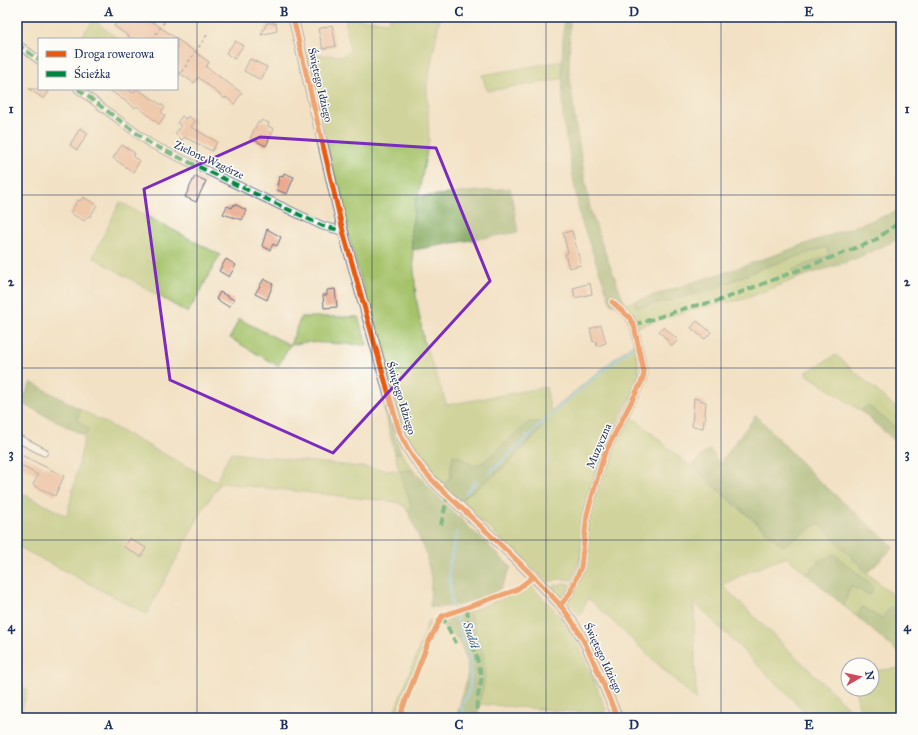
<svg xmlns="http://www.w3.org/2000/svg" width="918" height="735" viewBox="0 0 918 735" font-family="'IM FELL Great Primer',serif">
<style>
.green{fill:#a6c36b;stroke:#607964}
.forest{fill:#84a95f;stroke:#506c5e}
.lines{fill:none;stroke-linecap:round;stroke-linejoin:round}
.stream{stroke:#6dc1ea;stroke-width:2.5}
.building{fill:#ebaa8e}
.minor-casing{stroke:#666d82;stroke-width:9}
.tertiary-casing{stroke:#666d82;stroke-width:11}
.path{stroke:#666d82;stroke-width:1.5;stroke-dasharray:3 3;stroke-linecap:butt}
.minor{stroke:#fff;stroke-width:7}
.tertiary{stroke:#fff;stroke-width:9}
.quiet{stroke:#00873e;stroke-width:4;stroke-dasharray:8 4;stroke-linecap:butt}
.cycleway-casing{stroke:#fdfcf7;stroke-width:8}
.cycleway{stroke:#e8590c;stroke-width:5}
.marked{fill:none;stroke:#7b2cbf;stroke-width:3;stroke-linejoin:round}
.grid{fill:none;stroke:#1b2f5e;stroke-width:1;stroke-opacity:0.55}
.labels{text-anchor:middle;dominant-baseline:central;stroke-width:3;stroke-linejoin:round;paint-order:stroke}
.street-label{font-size:11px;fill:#1b2f5e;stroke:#fdfcf7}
.water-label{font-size:12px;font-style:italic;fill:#345b88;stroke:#fdfcf7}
.neatline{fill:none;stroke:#1b2f5e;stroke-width:1.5}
.grid-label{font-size:13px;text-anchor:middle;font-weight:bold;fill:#1b2f5e}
</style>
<rect width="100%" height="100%" fill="#fdfcf7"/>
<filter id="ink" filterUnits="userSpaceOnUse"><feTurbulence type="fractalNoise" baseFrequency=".025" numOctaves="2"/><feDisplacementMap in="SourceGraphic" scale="8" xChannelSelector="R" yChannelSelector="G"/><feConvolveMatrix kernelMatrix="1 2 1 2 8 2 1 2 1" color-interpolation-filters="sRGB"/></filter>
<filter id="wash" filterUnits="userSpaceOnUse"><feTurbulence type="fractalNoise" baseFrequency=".012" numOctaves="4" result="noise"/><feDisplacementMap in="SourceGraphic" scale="16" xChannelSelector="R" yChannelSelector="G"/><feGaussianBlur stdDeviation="0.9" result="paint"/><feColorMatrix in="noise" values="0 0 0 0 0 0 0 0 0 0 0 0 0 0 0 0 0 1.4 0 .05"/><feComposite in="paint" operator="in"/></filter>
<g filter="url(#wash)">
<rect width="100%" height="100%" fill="#f2e1c4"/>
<path class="green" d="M390,17h50l-13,68 2,56 -18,90 5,66 8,45 23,63 99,-18 5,24 83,-68 6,33 -6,16 -21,38 -21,52 -9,37 -3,40 -8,21 -13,-1 -12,3 -87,-81 47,-36 36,-38 -14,-5 -45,40 -10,4 -15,-10 -8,7v13l-8,10 -25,-28 -12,-21 -59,-206 -40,-177 36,2 7,-5 -5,-33 44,4z
M94,20l24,19h-48l4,-4 6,3z
M562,61v18l-75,12 -5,-16z
M120,202l100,53 -32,58 -95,-56z
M826,247l3,8 -36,15 5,8 -53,21 -50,10 -58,18 -12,-23 10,-3 2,6 33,-6 48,-14 47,-20z
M301,317h57l9,28 -61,-3 -16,3 -12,21 -48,-28 9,-19 51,26z
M836,355l65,57v20l-34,-27 -6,6 -56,-38z
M80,409l136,73 14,-29 169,18 -4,-17 6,-1 12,17 -13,1 11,34 -3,7 -4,-6 -8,-4 -176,-19 -21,33 -52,98 -130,-68v-55l50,25 18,-80 4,-6 -12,-10z
M628,413l155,133 36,-23 48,50 34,29v13l-10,-9 -9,14 -19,-13 -7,9 -12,-10 6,-20 -33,-24 -9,13 -21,-18 -39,15 -26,13 137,133h-48l-117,-116 2,98 -108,-102 -8,18 -12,-16 9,-16 13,-72 20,-64z
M564,583l7,1 -6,12 -5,2 -10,-11z
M531,586l26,26 22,33 27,65 -4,4 -124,-10 7,-27 -2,-21 -14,-44z
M428,620l6,3 -37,95h-5l32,-82z
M901,668v50h-39l-6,-24v-5h16v-18z
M17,685l11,5 -7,21 -4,-2z"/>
<path class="forest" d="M564,17h6l-1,53 6,50 15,88 13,39 22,57h-14l-31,-87 -17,-98 -1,-58z
M510,188l8,44 -105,18 -2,-19 5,-34z
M901,210v28l-48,22 -55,18 -6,-8 37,-15 -3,-8 -61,20 -47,20 -48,14 -34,6 -1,-6 100,-32z
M31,382l49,27 -3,11 12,10 -4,6 -64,-33z
M867,405l34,27v14l-40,-35z
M383,407h2l16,46 -6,1z
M756,415l60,63 78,69 -27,26 -48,-50 -36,23 -92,-81 19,-16 9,15z
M529,422h10l4,5 -36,38 -47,36 -17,-15 8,-10 2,-21 6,1 15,10 10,-4z
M413,470l38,40 60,57 -11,23c-25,10 -42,19 -70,17l1,-29 -5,-24 -18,-42 3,-7 -11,-34z
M834,554l40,33 -4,8 -20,-9 -6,20 -36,-31 9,-13z
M891,606l10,9v40l-45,-39 7,-9 19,12z
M469,612c7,21 16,42 16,63 -1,15 -7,27 -7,43h-21c4,-28 20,-46 3,-74 -5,-8 -8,-13 -17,-17l6,-10z"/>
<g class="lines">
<path class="stream" d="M489,473l75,-70 68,-56
M465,493l11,-11
M457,532l-8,33 2,36 19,60v28l-9,18 5,11"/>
</g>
<g id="blocks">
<path class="building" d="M120,17h26l31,22h-45l-18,-13z
M267,23h9l1,8 -16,4z
M332,25l4,21 -13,3 -5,-20z
M177,39l32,23 -3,5 36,26 -8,11 -8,-7 -1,2 -27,-22 -4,6 -17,-12z
M235,41l8,5 -9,13 -8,-6z
M250,59l17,8 -6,13 -17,-9z
M29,89h21l-6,10z
M108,89h19l6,4 4,-4 28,18 -4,5 4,3 -6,9 -22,-18 -2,2z
M182,116l4,3 2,-3 7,5 -4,6 26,15 -5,9 -28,-14 -2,3 -7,-6 6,-8 -4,-3z
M262,120l7,3 -1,3 6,3 -8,17 -16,-8 8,-16 2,1z
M80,128l8,5 -11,17 -7,-5z
M122,145l13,8 -2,4 7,4 -7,11 -20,-14z
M284,173l10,4 -7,17 -10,-4 2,-4 -2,-1 3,-9 3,1z
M195,176l11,5 -10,21 -11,-5z
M83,197l14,8 -7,12 -2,-1 -4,5 -14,-8 8,-13 2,1z
M234,204l12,6 -4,10 -19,-6 4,-8 5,2z
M267,229l14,8 -4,9 -4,-2 -3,6 -8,-4z
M572,231l9,34 -12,3 -4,-14 3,-1 -5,-20z
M226,259l10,6 -7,12 -10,-6z
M264,279l9,5 -6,16 -12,-6z
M590,283l2,11 -17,4 -2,-10z
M335,289l2,18 -13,1 -1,-13h4v-5z
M220,292l14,8 -5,7 -13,-8z
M697,321l14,11 -6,7 -14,-11z
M601,325l5,18 -9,3 -1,-5 -3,1 -3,-13z
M664,327l14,13 -6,6 -13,-15z
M694,398l12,4 -1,12 1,4 -2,2 -1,8 -11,-2z
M17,453l47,23 -9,20 -22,-11 5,-10 -21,-11z
M129,538l17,10 -5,9 -17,-10z"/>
</g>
</g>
<g filter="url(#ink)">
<use href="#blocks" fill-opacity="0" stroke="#666d82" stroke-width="1"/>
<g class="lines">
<defs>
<path id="minor" d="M17,44l22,16
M78,89l73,55 172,82 20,5
M17,438l27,14
M560,606l10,-13 11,-26 6,-53 17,-59 38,-74 2,-7 -10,-49 -5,-8 -17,-15"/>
<path id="tertiary" d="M293,17l50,214 55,196c13,39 45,63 74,91 30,28 61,56 88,87 28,33 40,75 58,113"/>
</defs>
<use href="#minor" class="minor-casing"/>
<use href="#tertiary" class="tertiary-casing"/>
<path class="path" d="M152,39l16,-22
M178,77l29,-42"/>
<use href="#minor" class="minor"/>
<use href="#tertiary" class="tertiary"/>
<path class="quiet" d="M17,44l22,16
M78,89l73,55 172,82 20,5
M634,325l55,-18 29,-6 156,-60 27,-20
M441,525l7,-30
M467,608l2,21 13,48 -5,23 -1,18
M442,616l14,27"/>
<defs>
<path id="cycleway" d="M293,17l50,214 55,196c13,39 45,63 74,91 30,28 61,56 88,87 28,33 40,75 58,113
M560,606l10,-13 11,-26 6,-53 17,-59 38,-74 2,-7 -10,-49 -5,-8 -17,-15
M399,718l28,-73 15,-29 74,-26 17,-13"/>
</defs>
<use href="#cycleway" class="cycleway-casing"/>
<use href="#cycleway" class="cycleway"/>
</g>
</g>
<path d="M0 0H918V735H0ZM260,137l176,11 54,133 -157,172 -163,-73 -26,-191z" fill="#f2e1c4" fill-opacity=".55" fill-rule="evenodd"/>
<path class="marked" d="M260,137l176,11 54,133 -157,172 -163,-73 -26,-191z"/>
<path class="grid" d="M197,17v701M372,17v701M546,17v701M721,17v701M17,195h884M17,368h884M17,540h884"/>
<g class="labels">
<g class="street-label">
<text transform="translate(320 85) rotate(77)">Świętego Idziego</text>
<text transform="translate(209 160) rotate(25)">Zielone Wzgórze</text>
<text transform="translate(401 398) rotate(73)">Świętego Idziego</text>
<text transform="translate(599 446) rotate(-67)">Muzyczna</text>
<text transform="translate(603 658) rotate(65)">Świętego Idziego</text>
</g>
<g class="water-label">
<text transform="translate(471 635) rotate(72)">Sudół</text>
</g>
</g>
<rect width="918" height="735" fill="none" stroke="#fdfcf7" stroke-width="44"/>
<rect x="38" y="38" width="140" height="52" fill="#fdfcf7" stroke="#a3aaba"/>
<rect x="46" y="51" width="20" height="6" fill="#e8590c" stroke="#a3aaba"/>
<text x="74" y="58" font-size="12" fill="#1b2f5e">Droga rowerowa</text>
<rect x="46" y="71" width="20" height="6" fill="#00873e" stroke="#a3aaba"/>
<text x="74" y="78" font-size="12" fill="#1b2f5e">Ścieżka</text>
<g transform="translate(860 677) rotate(81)"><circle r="19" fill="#fdfcf7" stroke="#a3aaba"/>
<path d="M0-3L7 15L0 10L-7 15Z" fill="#d1495b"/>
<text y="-6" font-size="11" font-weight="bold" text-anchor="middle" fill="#1b2f5e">N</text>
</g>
<rect x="22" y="22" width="874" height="691" class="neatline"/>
<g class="grid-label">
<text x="109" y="16">A</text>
<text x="284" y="16">B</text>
<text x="459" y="16">C</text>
<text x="634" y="16">D</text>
<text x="809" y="16">E</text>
<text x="11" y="113">1</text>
<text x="907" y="113">1</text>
<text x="11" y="286">2</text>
<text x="907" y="286">2</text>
<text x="11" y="458">3</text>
<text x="907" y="458">3</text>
<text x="11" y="631">4</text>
<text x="907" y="631">4</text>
<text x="109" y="729">A</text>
<text x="284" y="729">B</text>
<text x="459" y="729">C</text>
<text x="634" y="729">D</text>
<text x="809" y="729">E</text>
</g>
</svg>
